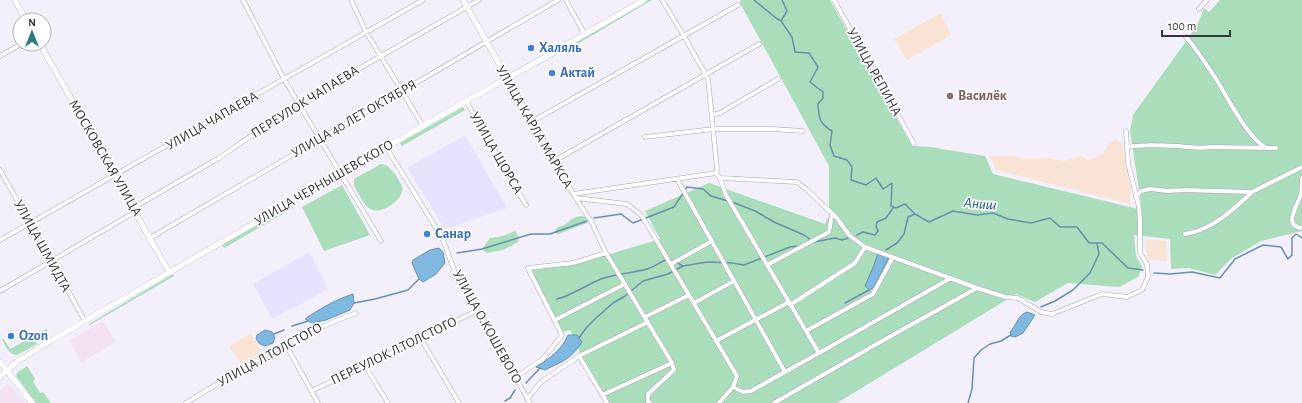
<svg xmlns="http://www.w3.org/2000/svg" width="1302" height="403" viewBox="0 0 1302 403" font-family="'Alegreya Sans',sans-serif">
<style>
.commercial{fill:#f2e2f4}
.industrial{fill:#f9e3d5}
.built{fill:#e9e2fe}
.green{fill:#aaddb9}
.water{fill:#7fb8e1;stroke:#6890af}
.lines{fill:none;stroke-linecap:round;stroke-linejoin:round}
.stream{stroke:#6890af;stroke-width:1.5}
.street-casing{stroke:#a8a3b6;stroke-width:5}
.secondary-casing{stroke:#a8a3b6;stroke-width:6}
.street{stroke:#fff;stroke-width:4}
.secondary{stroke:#fff;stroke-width:5.5}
.shop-dot{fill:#3f7fe0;stroke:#fff;stroke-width:1.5}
.education-dot{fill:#8d6e63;stroke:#fff;stroke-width:1.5}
.labels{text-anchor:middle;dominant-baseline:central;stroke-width:3.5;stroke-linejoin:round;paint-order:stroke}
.shop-label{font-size:14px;font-weight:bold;fill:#366cbe;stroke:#fff;text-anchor:start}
.street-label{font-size:14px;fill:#34323a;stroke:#fff}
.education-label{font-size:14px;font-weight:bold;fill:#785e54;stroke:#fff;text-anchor:start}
.water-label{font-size:15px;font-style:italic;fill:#165880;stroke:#fff}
</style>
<rect width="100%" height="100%" fill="#f3f0fc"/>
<path class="commercial" d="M103,321l13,21 -34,20 -13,-21z
M9,384l16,19h-25v-13z"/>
<path class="industrial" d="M941,13l10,22 -44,25 -13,-21z
M1116,140l6,3 9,47 -1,14 -134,-34 -6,-13v-1h23l13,3 20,-1 18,3 18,-5 6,4 15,-6 8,-13z
M1145,239l21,2 1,20 -20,-2z
M251,333l10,19 -20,12 -12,-18z"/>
<path class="built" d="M465,135l42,73 -62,21 -38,-61z
M309,252l19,37 -56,30 -19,-35z"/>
<path class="green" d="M648,0h4l-83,49v-3z
M741,0h89l82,146 18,1 55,9 8,18 149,36 -12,-79 3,-16 64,-89 7,-18 5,4 11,-12h82v231l-41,10 -29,17 -17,17 -26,-7 -18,1 -1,-30 -36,-4 2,21 6,11 -4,10 -19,10 -51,-4 -33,19 -19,-8 -179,109h-227l-31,-52 -9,-21 -7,2 -32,-62 43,-5 86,-26 -15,-28 64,-28 116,41 4,-8v-50l-89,-163z
M463,107l2,3 -63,36 -2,-3z
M381,164c9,-1 19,17 22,25 -2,8 -6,12 -13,17 -22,13 -26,-4 -36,-20v-7z
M342,185l28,50 -46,16 -22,-44z
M291,206l2,2 -69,40 -2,-3z
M581,216l4,1 2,6 -29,11 -4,-1c2,-6 5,-6 10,-8 8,-4 5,-7 17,-9z
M515,231l4,6 -1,5 -15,8 -16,3 -5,-4 8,-11 13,-2z
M173,274l1,2 -84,49 -1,-1z
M46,329l2,2 -2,1 3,5 -6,3 -3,-4 -6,3 3,5 -20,11c-9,0 -12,-10 -15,-16l1,-1 7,11z
M27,366l8,13 -2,3 7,11 3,-1 8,11h-15l-20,-27 1,-3z"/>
<path class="water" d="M439,248l4,4 2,11 -9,11 -13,8 -4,-3 -7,-16 1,-3 17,-10z
M878,253l11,4 -15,30 -5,3 -4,-4 9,-21z
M353,294l1,9 -4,7 -24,10 -14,3 -7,-4c16,-11 30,-19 48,-25z
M1027,312l8,3 -12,18 -8,4 -4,-1 -1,-4c6,-6 8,-17 17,-20z
M265,330l7,2 3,5 -2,6 -8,3 -5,-2 -4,-5 1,-4z
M568,335h9l5,7c-12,18 -19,19 -37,28l-9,-3c13,-8 26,-17 32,-32z"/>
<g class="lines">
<path class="stream" d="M754,0l22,18 5,3
M782,0l5,11 -6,10 11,16 3,15 14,1 9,14 -8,15 13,10v6l-5,6c1,15 1,19 14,27l-2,14 4,11 13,4 5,7 -1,13 15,5 10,-7 7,11 9,-6 -1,23 5,2 9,-4 10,10 14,8 24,-11 24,4 16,-2 15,6 23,4 19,-5 10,9h17l12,16h13l26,25 15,2
M732,202l23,9 19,11 30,13 7,5
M594,218l27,-4 12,9 41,-16 13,-20 16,2 8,7 17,5
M857,235l6,-3 12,3 3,-4 -2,-5 1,-4 9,-4 7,-10
M814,242l21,-4 7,2 6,-2
M886,250l11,-7 7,-9 4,-17 7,-3
M457,253l25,-4 49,-15h19l37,-13
M1154,273l16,1 22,-2 28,6 15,-19 28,-14 18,2 7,12 4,-4v-17l4,-4 6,4
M557,299c16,-4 29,-14 44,-20 15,-5 31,-6 46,-10 19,-6 14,-15 36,-3
M354,303l21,-4 33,-9 11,-11
M845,303l24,-13
M1041,307l14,-6 18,-11 17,-17 9,-19 -2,-11
M292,326l16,-5
M274,334l10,-4
M579,338l7,-10 10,-10 17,-15 12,-7 18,-15 25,-7 15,-8 24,-4 25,1 12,2 46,-18 9,-1
M526,383l14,-15
M505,401l5,-3 5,-8
M968,403l4,-14 2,-31 7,-8 9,-6 11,-3 10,-6"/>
<defs>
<path id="street" d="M243,0l41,79 97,162
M351,0l15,32 57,94
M566,0l19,35
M662,0l22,36 24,43 9,90 -1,4
M834,0l80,144
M1199,9l8,-9
M1186,37c12,14 22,30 32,45 10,17 31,57 47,65
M0,56l21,-12
M507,78l26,43 40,73 19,29 14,30 66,110 -70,32
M466,101l60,104
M712,115l8,-2 58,-34
M533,121l205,-116
M645,137l69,-8h58l31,2
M386,147l55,89 4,9 13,36 20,29 52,93
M1127,147c16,-3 33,-2 50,-1 12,1 22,3 34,1l65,1
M554,161l205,-117
M0,170l85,151
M716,173l4,5 77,4 9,7 31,29 12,17 16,12 112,41 28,9 13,1 23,14 11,2 50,-20 25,3 15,-7 6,-13 -1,-13 -7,-11v-32l-1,-14 -11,-44 -2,-32
M720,178l6,17 93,158 -68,38 -8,1 -10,-5
M1302,178c0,5 0,11 -1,16 -3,11 -19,32 1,34
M677,179l108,193
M573,194l143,-21
M1136,196l5,-5 9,-2 18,2 15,-1 69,2 50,-25
M576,198l51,6 15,12 95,160 -4,11 -14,16
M133,208l86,-50 80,-55 180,-103
M1185,234c27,-4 48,-24 67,-42
M150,238l408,-238
M0,240l423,-240
M671,264l41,-23
M767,265l62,-33 3,-18
M0,291l135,-79
M694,303l40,-22
M790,305l65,-42 10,-16
M645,317l44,-22
M555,320l70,-36
M806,331l67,-37 20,-37
M421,339l38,64
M716,341l73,-39
M286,345l32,58
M819,353l132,-75
M579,356l28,47
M365,366l23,37
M514,378l29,-19 19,-24 -34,-67 45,-5 33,-10
M311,391l54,-25 113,-56
M527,399l14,-17 38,-26 69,-34
M186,403c55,-34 110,-68 170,-90
M650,403l-2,-2v-7l26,-24 -2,-7
M774,403l108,-62 95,-53"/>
<path id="secondary" d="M15,0l11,20
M463,0l44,78
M40,44l129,228
M0,362l32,41
M0,377l18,-16 34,-21 414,-239 76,-42 102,-59"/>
</defs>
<use href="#street" class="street-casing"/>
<use href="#secondary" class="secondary-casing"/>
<use href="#street" class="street"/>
<use href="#secondary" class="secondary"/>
</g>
<g class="shop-dot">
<circle cx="531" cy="48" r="4"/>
<circle cx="552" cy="73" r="4"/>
<circle cx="427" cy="234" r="4"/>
<circle cx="11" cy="336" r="4"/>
</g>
<circle class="education-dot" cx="950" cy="96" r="4"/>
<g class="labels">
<g class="shop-label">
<text x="539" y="48">Халяль</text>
<text x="560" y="73">Актай</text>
<text x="435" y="234">Санар</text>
<text x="19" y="336">Ozon</text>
</g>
<g class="street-label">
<text transform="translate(874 72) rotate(61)">УЛИЦА РЕПИНА</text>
<text transform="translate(305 102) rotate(-32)">ПЕРЕУЛОК ЧАПАЕВА</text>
<text transform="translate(354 119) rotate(-30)">УЛИЦА 40 ЛЕТ ОКТЯБРЯ</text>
<text transform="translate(212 121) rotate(-30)">УЛИЦА ЧАПАЕВА</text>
<text transform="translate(534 127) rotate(60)">УЛИЦА КАРЛА МАРКСА</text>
<text transform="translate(496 153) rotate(60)">УЛИЦА ЩОРСА</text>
<text transform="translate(105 158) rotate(60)">МОСКОВСКАЯ УЛИЦА</text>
<text transform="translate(324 183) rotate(-30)">УЛИЦА ЧЕРНЫШЕВСКОГО</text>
<text transform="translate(42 246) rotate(61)">УЛИЦА ШМИДТА</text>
<text transform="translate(487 327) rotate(61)">УЛИЦА О.КОШЕВОГО</text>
<text transform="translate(394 351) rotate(-26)">ПЕРЕУЛОК Л.ТОЛСТОГО</text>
<text transform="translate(270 355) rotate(-29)">УЛИЦА Л.ТОЛСТОГО</text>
</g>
<g class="education-label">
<text x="958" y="96">Василёк</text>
</g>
<g class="water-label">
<text transform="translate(980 204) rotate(5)">Аниш</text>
</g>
</g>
<g transform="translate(32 32)"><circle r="19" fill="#ffffff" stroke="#aeadb0"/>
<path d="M0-3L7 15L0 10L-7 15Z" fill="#317a7f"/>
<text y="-6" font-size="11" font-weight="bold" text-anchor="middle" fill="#34323a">N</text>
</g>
<path d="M1162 30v6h68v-6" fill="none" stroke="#34323a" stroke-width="2"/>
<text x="1168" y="30" font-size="12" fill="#34323a" stroke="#ffffff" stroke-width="3" paint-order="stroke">100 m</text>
</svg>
